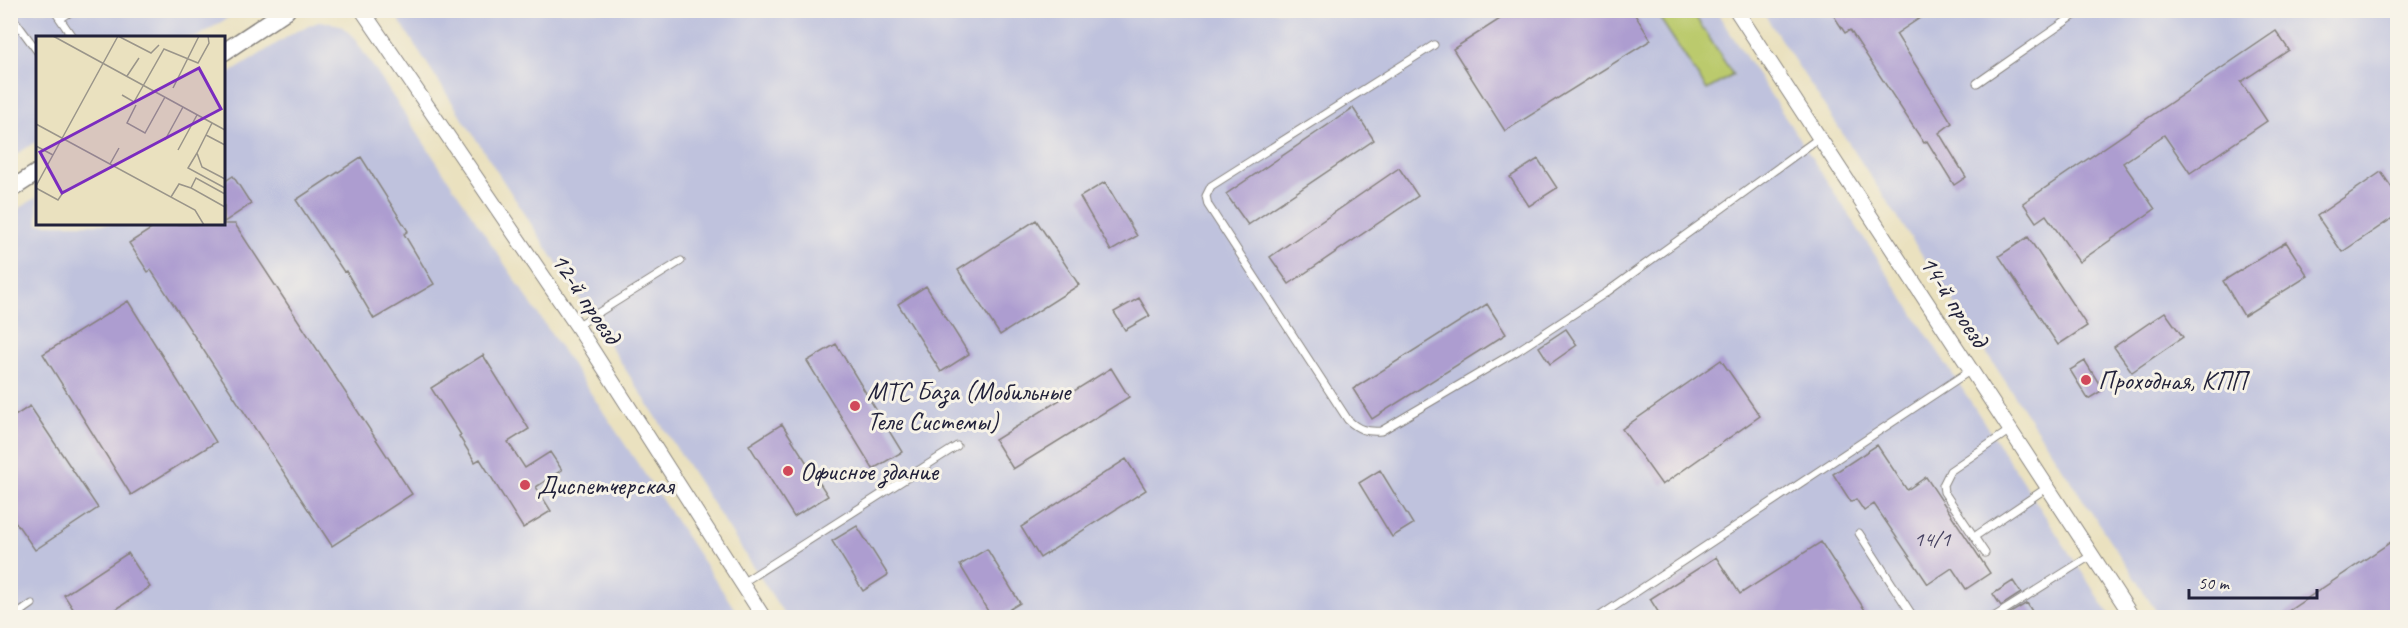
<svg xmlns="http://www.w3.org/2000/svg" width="2408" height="628" viewBox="0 0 2408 628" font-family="Caveat,sans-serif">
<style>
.industrial{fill:#bfc2dd}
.green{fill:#bbca6d;stroke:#6e7654;stroke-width:1.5}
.building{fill:#ad9dd0}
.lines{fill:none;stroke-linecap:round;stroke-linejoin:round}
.service-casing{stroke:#86827d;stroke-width:9}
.minor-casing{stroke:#86827d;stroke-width:16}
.tertiary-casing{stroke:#86827d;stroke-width:19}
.service{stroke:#fff;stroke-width:7}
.minor{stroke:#fff;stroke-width:14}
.tertiary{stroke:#fff;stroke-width:16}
.poi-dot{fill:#d1495b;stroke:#f7f3e8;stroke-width:2}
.labels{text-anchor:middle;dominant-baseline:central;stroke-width:6;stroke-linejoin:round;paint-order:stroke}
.number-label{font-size:22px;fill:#454160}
.street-label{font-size:26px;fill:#22223b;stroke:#f7f3e8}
.poi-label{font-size:26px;fill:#22223b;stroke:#f7f3e8;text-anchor:start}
.inset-road{fill:none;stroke:#9a958a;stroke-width:1.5}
.view{fill:#7b2cbf;fill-opacity:0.15;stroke:#7b2cbf;stroke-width:3}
.inset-edge{fill:none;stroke:#22223b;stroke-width:3}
</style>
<rect width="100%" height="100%" fill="#f7f3e8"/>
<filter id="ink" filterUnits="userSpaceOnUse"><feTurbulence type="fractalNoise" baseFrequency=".0167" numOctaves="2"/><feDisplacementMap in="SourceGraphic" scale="12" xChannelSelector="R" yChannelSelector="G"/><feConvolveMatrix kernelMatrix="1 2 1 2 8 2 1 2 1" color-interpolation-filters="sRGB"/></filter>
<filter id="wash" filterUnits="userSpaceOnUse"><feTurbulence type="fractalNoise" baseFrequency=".008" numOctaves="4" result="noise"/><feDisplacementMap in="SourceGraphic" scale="24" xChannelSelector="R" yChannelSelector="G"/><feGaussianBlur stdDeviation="1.35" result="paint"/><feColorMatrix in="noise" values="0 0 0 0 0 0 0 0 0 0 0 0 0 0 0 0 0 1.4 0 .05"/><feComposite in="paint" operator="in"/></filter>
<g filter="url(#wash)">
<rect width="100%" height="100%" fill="#eae1bf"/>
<path class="industrial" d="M10,11h229l-42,26 -159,1 -1,103 -26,17z
M393,11h1323l395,606h-1325z
M1762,11h635v606h-237z
M321,21l19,4 12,10 388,582 -729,1v-404l26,-17 1,27h186v-147l74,-47z"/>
<path class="green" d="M1655,11h37l41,64 -26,15z"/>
<g id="blocks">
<path class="building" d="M1514,10h118l19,30 -146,91 -52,-82z
M1830,10h102l-36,24 56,89 -13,10 27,44 -12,8 -27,-44 -3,2 -74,-113 -5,3z
M2276,31l13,19 -48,32 26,39 -77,52 -26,-38 -41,28 32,46 -76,53 -33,-47 -10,7 -13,-19z
M1353,108l21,32 -126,85 -22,-31z
M361,157l47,74 -4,3 30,50 -60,35 -28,-48 -2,1 -48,-72z
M1538,159l19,29 -28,18 -19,-29z
M1399,168l19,28 -129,88 -19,-27z
M2381,172l16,23v20l-55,37 -25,-36z
M233,176l18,28 -27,18v-40z
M1105,182l32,54 -26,15 -31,-54z
M1036,220l43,65 -79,50 -42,-65z
M159,224h76l177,270 -80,52 -181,-276 -3,2 -19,-29z
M2028,237l59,89 -29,19 -59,-89z
M2286,242l22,34 -64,40 -21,-35z
M926,286l43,68 -28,18 -43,-68z
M1139,298l11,18 -25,14 -11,-18z
M128,301l88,141 -85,53 -88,-141z
M1487,304l19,30 -134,85 -19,-30z
M2165,312l18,25 -51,35 -18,-25z
M1566,329l11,16 -27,19 -11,-17z
M836,344l66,108 -29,17 -66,-108z
M483,355l46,74 -21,13 17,26 25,-16 12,18 -26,17 15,24 -28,17 -43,-69 -5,3 -16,-26 2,-1 -30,-47z
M1721,360l39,56 -98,69 -40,-56z
M2085,361l18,29 -15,9 -18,-29z
M1111,368l18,29 -116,72 -18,-29z
M30,406l68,102 -63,42 -25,-36v-95z
M782,424l46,72 -34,21 -45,-72z
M1877,445l30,45 19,-13 64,96 -24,16 -14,-21 -24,16 -54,-80 -10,7 -8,-12 -5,3 -18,-28z
M1126,459l20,31 -106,68 -19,-31z
M1380,470l33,54 -21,13 -33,-54z
M857,526l31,49 -25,16 -31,-50z
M2397,538v80h-119z
M1821,542l49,76h-208l-12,-19 66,-42 24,37z
M987,549l33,54 -25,15h-3l-32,-53z
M128,553l22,34 -47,31h-24l-15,-23z
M2013,581l8,12 -20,13 -8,-12z
M2027,603l9,15h-28l-1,-3z"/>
</g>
</g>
<g filter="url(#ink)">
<use href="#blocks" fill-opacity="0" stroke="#86827d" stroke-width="1.5"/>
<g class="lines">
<defs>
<path id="service" d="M54,10l19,28
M10,14l28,38
M60,19l13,-9
M1434,45l-223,141 -5,10 2,9 140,215c11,10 18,12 33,11l136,-80 90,-59 212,-154
M1977,83l105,-73
M577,326l104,-65
M1859,533l55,85
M1974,537l74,-50
M1985,553l-41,-61 -1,-7 7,-14 60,-41
M742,583l215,-137
M12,618l20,-14
M1597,618l374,-248
M1992,618l100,-63"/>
<path id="minor" d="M362,10l215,316 187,292
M1736,10l397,608"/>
<path id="tertiary" d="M224,52l63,-42
M10,190l28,-18"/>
</defs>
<use href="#service" class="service-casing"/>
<use href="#minor" class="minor-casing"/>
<use href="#tertiary" class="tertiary-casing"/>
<use href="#service" class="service"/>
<use href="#minor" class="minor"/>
<use href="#tertiary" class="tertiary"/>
</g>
</g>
<g class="poi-dot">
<circle cx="2086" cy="380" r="6"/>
<circle cx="855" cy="406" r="6"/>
<circle cx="788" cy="471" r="6"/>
<circle cx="525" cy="485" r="6"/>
</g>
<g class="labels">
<g class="number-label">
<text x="1932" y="539">14/1</text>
</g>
<g class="street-label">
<text transform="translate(586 298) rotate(56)">12-й проезд</text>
<text transform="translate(1954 301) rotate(57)">14-й проезд</text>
</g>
<g class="poi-label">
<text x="2098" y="380">Проходная, КПП</text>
<text x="867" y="391">МТС База (Мобильные<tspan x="867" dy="30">Теле Системы)</tspan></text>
<text x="800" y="471">Офисное здание</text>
<text x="537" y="485">Диспетчерская</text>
</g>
</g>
<g transform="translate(36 36)">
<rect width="189" height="189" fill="#eae1bf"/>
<path class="inset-road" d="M17,0l172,94M82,0l33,17 8,-8M91,40l12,-18M107,50l21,-37 34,14 11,-20 -1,-7M137,52l26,-52M86,59l12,7 9,-16M100,69l-9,18 18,10 20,-36M176,87l-15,30 5,14 23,12M0,88l159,86 9,15M170,99l19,10M129,104l18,-33M0,110l17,9M142,114l19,-35M161,117l-9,15 37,20M74,128l9,-16M0,150l82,-150M0,152l22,12 6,-9M189,158l-29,-16 -5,10 34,19M135,161l8,-13 12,4"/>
<path class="view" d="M163,32l22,41 -159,84 -22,-41z"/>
<rect width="189" height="189" class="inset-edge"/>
</g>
<rect width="2408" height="628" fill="none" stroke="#f7f3e8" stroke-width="36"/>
<path d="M2189 589v9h128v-9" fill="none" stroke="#22223b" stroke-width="3"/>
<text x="2198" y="589" font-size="18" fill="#22223b" stroke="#f7f3e8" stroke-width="4.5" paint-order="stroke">50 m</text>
</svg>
